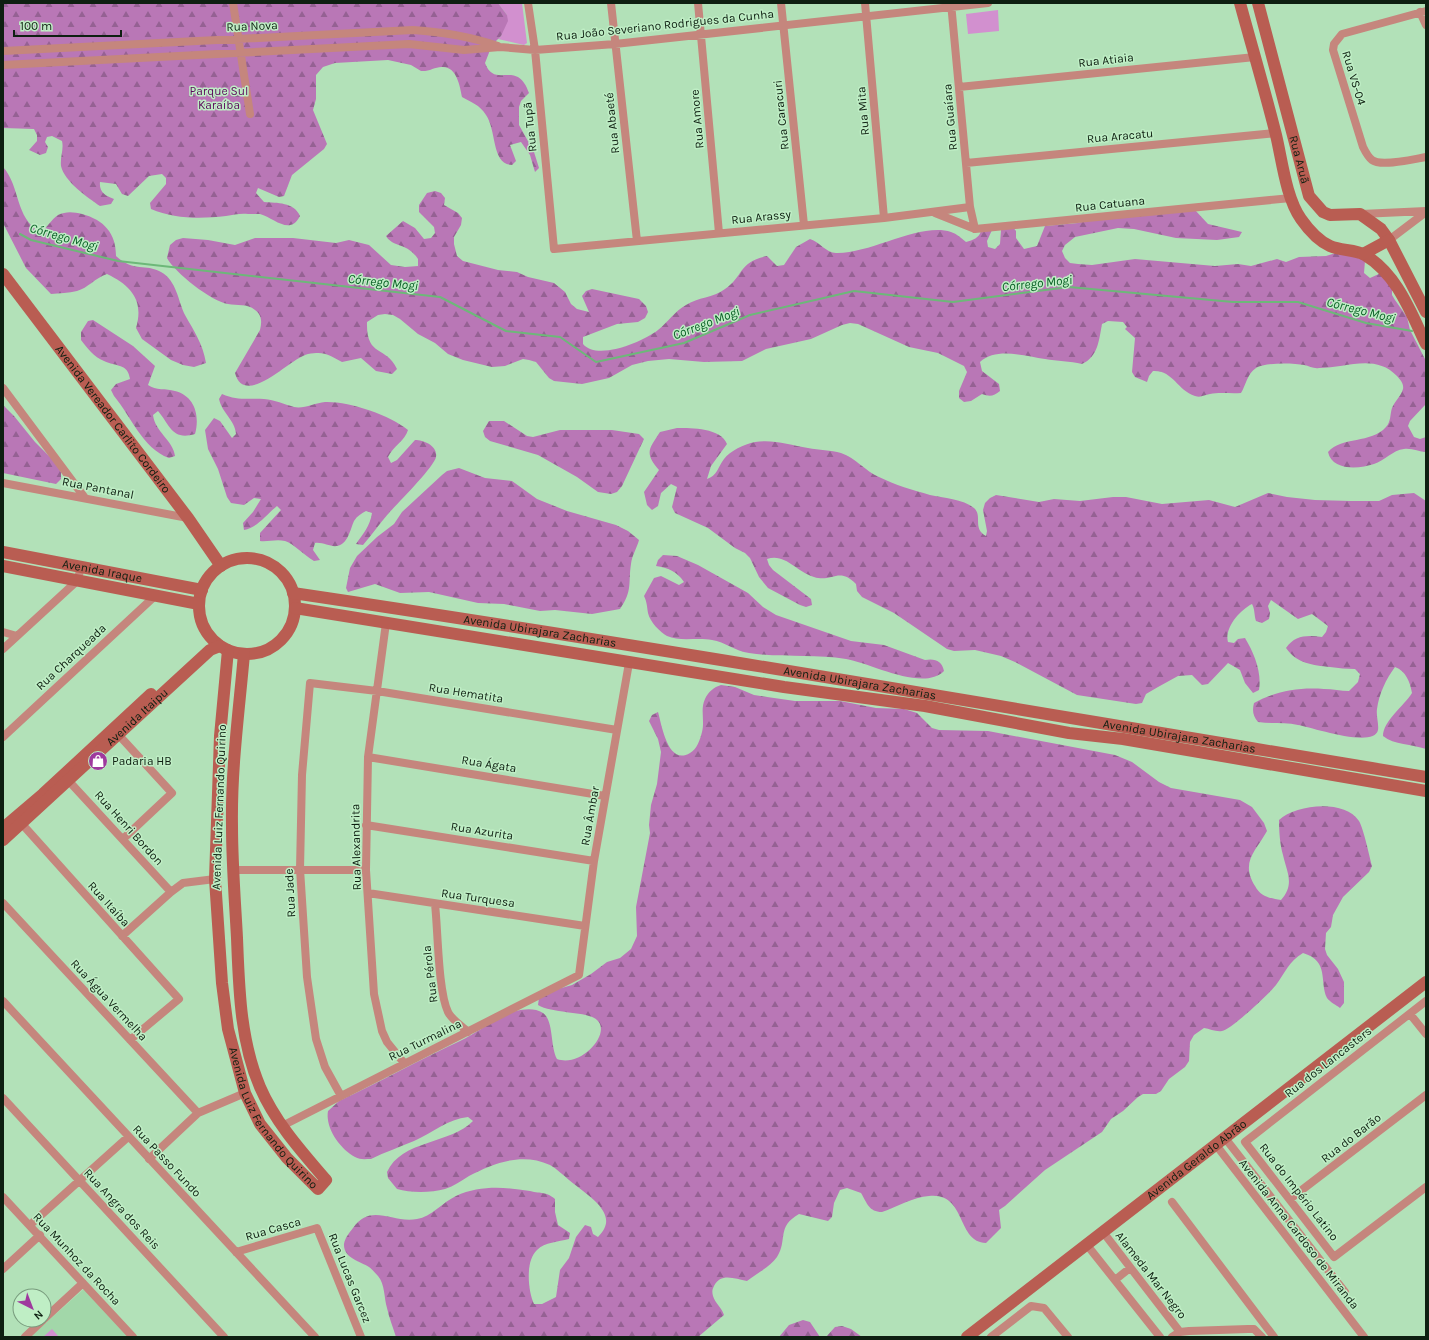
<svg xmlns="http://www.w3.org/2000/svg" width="1429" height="1340" viewBox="0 0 1429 1340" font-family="Karla,sans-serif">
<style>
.built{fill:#a2d7a9}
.green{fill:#d290cf}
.forest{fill:url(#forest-firs)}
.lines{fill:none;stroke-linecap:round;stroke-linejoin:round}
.stream{stroke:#6db879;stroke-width:2}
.street{stroke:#c5867d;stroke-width:8}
.secondary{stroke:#b95d52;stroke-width:12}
.labels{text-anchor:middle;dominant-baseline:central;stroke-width:3;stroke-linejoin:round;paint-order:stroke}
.street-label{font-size:12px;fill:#0e1f11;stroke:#bfeec5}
.park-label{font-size:12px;fill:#5b065b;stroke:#bfeec5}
.poi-label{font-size:12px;fill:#0e1f11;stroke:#bfeec5;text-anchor:start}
.water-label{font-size:13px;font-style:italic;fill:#0b6027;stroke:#bfeec5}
</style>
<defs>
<pattern id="forest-firs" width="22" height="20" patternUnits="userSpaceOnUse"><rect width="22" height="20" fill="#b977b6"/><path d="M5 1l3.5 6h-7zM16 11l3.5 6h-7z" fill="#956193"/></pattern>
</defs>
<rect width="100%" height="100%" fill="#b2e1b8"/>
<path class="built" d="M85,1288l46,49h-101z"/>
<path class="green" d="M498,3h24l5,40 -3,2 -26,-6 3,-3 6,-21z
M998,10l1,21 -31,3 -2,-20z
M52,1329l7,8h-16z"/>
<path class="forest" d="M3,3h495l9,12 1,6 -7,15 -9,9 -7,18c10,27 32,-5 44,30l-8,8 -2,6v18l15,27 5,16 -4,4 -5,-17 -9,-13 -11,3 6,16 -4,4c-21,-1 -15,-34 -26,-50 -7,-11 -14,-12 -24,-18 -2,-10 -5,-30 -19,-30 -7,-1 -14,5 -22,4l-10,-6 -23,-5 -53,3 -12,4 -7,8v24l-3,11 14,34 -3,5 -32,26 -8,21 -5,1 -21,-9 -2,5 8,9c13,1 30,0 36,14 -10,20 -26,2 -40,-2 -4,0 -8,0 -12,0 -8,-1 -14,1 -22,2 -25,3 -52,3 -75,-7l-1,-6 16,-19v-6l-4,-4 -13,2 -21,20 -6,-2 -6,-10 -16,-2c-1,10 5,14 14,17l-3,5 -11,2c-12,-8 -36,-25 -39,-40 -1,-9 3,-17 1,-25l-10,-5 -5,1 -2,5 3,5 -2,6 -6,2 -11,-5 8,-9v-6l-3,-6 -31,-1z
M3,167c18,20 11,50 38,66 5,-5 11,-14 17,-18 8,-4 16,-3 24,-1 22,6 34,19 34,42 19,17 29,7 45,16 16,9 17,29 24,43 9,16 18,29 21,48l-12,4 -11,-2 -12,-5 -29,-21 -6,-11c8,-27 -4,-42 -29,-54 -12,4 -19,14 -30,17 -8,2 -18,2 -26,3l-25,-26 -22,-43z
M435,191l6,2 4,5 -1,7 14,8 4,5 -1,7 -7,12v7l3,12 6,5 35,9 19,2 11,5 26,6 11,9 6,12 6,5 12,3 -7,-16 4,-5 6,-2 47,10 7,7 2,6 -3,6 -7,4 -21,2 -34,13v7c14,17 60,-2 75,-14 10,-8 17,-19 28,-25 12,-8 27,-7 39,-16 19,-13 13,-27 42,-33l10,10 7,-1 12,-18 14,-8c10,3 16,14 26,14 35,1 84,-31 115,-21 6,2 10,6 15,10 7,-2 13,-4 15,-11l11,-1 -5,11 1,6 7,2 5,-5 1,-14 11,-4 4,5v7l8,11 13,-3 8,-20 33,-3 12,-4 105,-9 13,14 34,8 -3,5 -22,3 -41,-2 -42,-9 -16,-1 -43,9 -10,8 -3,6 3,7 5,5 8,1 14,1 43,-6 80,7 23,-2 13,2 26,-7 9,3 13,-5 27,-1 13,-4 7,1 19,8 -1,12 6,5 11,-5 11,16v6l3,5 12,17 3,13 16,31v43l-16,17 -2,5 6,11 6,2 6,-2v15c-7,0 -14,-4 -22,-3 -11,1 -20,12 -30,15 -15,5 -42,7 -46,-12 14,-16 43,-8 58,-25 5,-5 4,-13 6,-19 3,-7 9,-12 11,-19 1,-6 -3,-9 -6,-13 -22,-23 -51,-8 -78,-8 -5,1 -10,-2 -15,-3 -10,-2 -39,-3 -48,3 -9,6 -10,17 -15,25 -10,1 -21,-1 -31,1 -6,1 -9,4 -15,2 -18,-6 -22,-26 -42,-25l-4,5 -2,6 -12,-5 -3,-5 3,-34 -10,-9 2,-2 -4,-5 -15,-1 -6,3c-3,16 -4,33 -20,40 -12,-3 -25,-3 -37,-5 -20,-3 -49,-12 -65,3l2,9 17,13 1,7c-6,5 -10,6 -18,3l-11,7 -7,1 -5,-4v-7l8,-19 -3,-6 -26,-13 -29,-6 -51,-23 -8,-1 -8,2 -31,14 -45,10 -24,12 -38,1 -35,-3 -21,2 -16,4 -23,13 -27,6 -28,-3 -5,-3 -13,-16 -7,-2 -6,-1 -18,7 -13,1 -29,-7 -15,-6 -13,-11 -17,-9 -18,-15 -7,-4 -8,-1 -7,1 -11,7c-1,36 19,23 30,47l-5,5 -16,-3 -15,-13 -19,4c-14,-7 -16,-11 -34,-8 -18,4 -63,55 -73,19l25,-43c2,-8 2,-15 -5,-20 -8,-7 -18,-4 -27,-6 -17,-3 -53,-31 -61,-46l3,-13 6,-5 7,-2 25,2 27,5 20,-7h38l43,5 13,-3 20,5 22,20 14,2 13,-1v-7c-11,-17 -25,-11 -32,-23l17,-15 12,7 9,11 7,-1 4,-5 -1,-6 -15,-15v-7l8,-12z
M93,320l40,26 22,20 -7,19c8,6 18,3 27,6 20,5 25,25 20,43 -23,7 -25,-9 -37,-23l-5,4c2,17 20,25 22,41l-6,2c-27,-10 -38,-42 -55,-62l-3,-6 5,-6 14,-5c-2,-16 -14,-12 -26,-18 -10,-4 -17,-13 -23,-21v-8l7,-11z
M222,394c16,7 26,4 42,5 11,1 20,5 30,8 10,2 21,-4 31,-5 23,-1 65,13 83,28 -3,11 -15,16 -20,27l3,6 6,-3 18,-20c9,0 23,6 21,17 -2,10 -39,47 -48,57 -9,10 -16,21 -25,31l-7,-1c7,-10 14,-18 16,-31l-6,-2c-4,2 -9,5 -12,10 -4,9 -6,23 -17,25 -7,1 -14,-4 -22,-3l-2,7 7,10 -6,1c-9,-5 -21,-18 -29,-20 -9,-2 -17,1 -25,0v-8l21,-23 -4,-4c-11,9 -19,21 -33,24l-1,-7 10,-11 8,-13 -7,-1 -10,7 -13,-2 -4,-6 -9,-28 -10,-20 -3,-19 9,-12 6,3 12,17 4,-4c-1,-14 -14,-21 -17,-35z
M3,405l11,11 21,26 19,19 7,11v7l-5,5 -53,-11z
M489,421h15l23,15 6,1 27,-7h52l27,4 5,5 -22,47 -5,6 -6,2 -13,-2 -21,-15 -39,-22 -48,-14 -5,-4 -2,-6z
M677,428c15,0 44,0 50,16l-16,22 -4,13c10,-3 11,-12 17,-20 6,-8 20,-15 31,-17 18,-3 35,3 53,6 11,2 23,2 33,5 15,5 24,18 38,24 16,8 34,13 51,18 13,3 33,4 44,13 9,8 -2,20 12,28l1,-5 -4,-21 2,-7 5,-5 6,-3 43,7 15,-3 26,2 33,-4h13l36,7 47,-4 26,7 33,-14 19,4 28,3 36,1h28l13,-6 22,-2 12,8v248c-14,-5 -32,-4 -43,-13 0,-15 21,-30 29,-43 -2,-11 -6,-22 -17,-26 -9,12 -16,27 -18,42 -1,7 2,15 1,21 -4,19 -67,-3 -80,-5 -13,-3 -27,-1 -40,-3 -5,-6 -6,-11 -4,-19 22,-12 45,-16 70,-14 9,0 17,2 25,2l9,-9 2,-8 -5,-5c-9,0 -16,-1 -25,-2 -17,-2 -33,-3 -44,-19 9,-13 21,-13 36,-11l4,-5 2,-6 -16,-12 -14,5 -27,-19 -3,6 2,7 -1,6 -7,4 -6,-2c-2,-6 -1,-12 -4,-17 -12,6 -28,24 -24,38l6,1 4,-4 7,-1c9,15 17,34 14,52l-6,3 -8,-10 -5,-13 -12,-7 -20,21 -6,1 -10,-10 -14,1 -20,11 -12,7 -4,9 -6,1 -59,-9 -62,-33 -14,-6 -26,-6 -21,1 -7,-2 -53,-36 -32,-16 -5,-6 -1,-7c-17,-18 -24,-1 -42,-7 -18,-5 -28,-24 -47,-18l2,6 4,5 38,29 1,6 -6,2 -6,-2 -32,-17 -9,-11 -9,-19 -5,-5 -10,-5 -27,-20 -33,-15 -3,-6 5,-20 -6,-3 -10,9 -3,13 -6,4 -5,-5 -3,-13 15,-22c-15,-17 -10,-21 1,-38z
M459,468l26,10 27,3 25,18 30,12 49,14 12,6 11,9c-2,8 -7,15 -8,24 -3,19 2,26 -11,45l-28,5 -37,-4 -15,1 -36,-7 -26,-1 -49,-11 -29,1 -25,-9 -27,8 -2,-4 4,-20 7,-12 20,-19 17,-13 8,-12 40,-37 5,-4z
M663,555l14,1 21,9 50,28 15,14 13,8 75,26 33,4 41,15c10,-2 17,1 19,11 -21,21 -73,-8 -98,-12 -32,-5 -65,-1 -97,-6 -14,-2 -24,-11 -37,-13 -14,-3 -32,2 -45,-4 -7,-4 -17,-14 -19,-23 -1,-6 -1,-11 -4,-17l10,-18 7,-2 18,9 5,-3c-7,-11 -16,-14 -28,-16l2,-6z
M721,685l14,2 19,8 41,6h45l36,7 28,1 13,4 15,15 7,2 49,1 127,24 17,7 27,20 12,6 69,12 12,7 12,16 3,8c-11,20 -27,31 -12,55 6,11 14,12 26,14 14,-16 6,-27 2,-45 -3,-10 -4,-24 -4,-35 17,-16 66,-21 80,1 5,9 10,34 13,45l-3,6 -26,25 -10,18 -2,12 -5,6 -1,16 2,6 11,14 6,13v21l-4,5c-4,-3 -10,-6 -13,-10 -8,-16 3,-37 -24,-45 -14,8 -18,20 -27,32 -7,9 -44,44 -54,46 -6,1 -12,-2 -18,-3l-10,7 -4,7 -1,19 -4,6 -16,12 -8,12 -5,3h-13l-5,3 -15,14 -12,8 -9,13 -57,38 -40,36 -6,4 2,18 -15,15c-30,-1 -19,-51 -57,-47 -16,1 -32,11 -47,16 -13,0 -15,-9 -21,-19l-14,-5 -7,2 -6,13 -2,14 -4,4 -29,-7c-23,13 -11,26 -22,43 -7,10 -20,16 -30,24 -12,-2 -26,-9 -33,5 -2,4 -2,6 -1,10 2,7 9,12 11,19l-26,22h-302c-3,-10 -7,-19 -9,-29 -3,-10 -2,-24 -9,-32 -3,-3 -6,-7 -9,-9 -8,-5 -26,-9 -25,-23 1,-6 5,-11 9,-16 18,-26 40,-4 64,-9 14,-2 26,-17 39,-23 24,-11 49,-9 74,-5 12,3 15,0 25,8v13l3,13 12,8 -1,6c-11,3 -24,3 -32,11 -12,11 -9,41 -3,54h8l14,-7 4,-27 9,-12 7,-21 9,-12 6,2 2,7 5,3c12,-12 10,-22 -1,-34 -9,-9 -18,-15 -28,-23 -6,-5 -12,-11 -19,-15 -28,-13 -56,-2 -81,11 -8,5 -15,10 -24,13 -14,4 -35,4 -48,0l-9,-11 -1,-6c14,-32 64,-28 86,-51l-5,-4c-20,2 -36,16 -54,24 -14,6 -29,11 -43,18 -6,0 -11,1 -16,-2 -15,-8 -30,-29 -27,-46l11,-10c41,-19 80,-41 121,-60 17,-8 38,-25 56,-30 9,-2 19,-3 27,2 11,8 7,33 14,46 24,9 55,-26 40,-39 -9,-9 -44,-6 -59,-15l1,-7 12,-7 21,-6 19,-11 16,-12 13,-4 11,-9 6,-13 -1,-29 14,-74 -1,-8 2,-20 6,-21 4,-32 -3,-13 -9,-18 3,-6 6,-3c4,14 10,54 32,41 7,-4 10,-13 12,-21 3,-11 -2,-23 3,-33 3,-7 9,-12 16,-14z
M803,1320l7,2 10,15h-41l10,-12z
M842,1326l9,3 11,8h-36l9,-10z"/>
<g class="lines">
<path class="stream" d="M20,234l11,6 87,21 322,36 66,34 54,6 36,25 88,-19 66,-28 104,-24 99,11 116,-15 164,15h65l68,21 46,8"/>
<path class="street" d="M233,3l17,111
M528,3l7,47 19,199 330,-31 86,-11
M611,3l26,238
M698,3l21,230
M781,3l23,222
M865,3l19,215
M951,3l19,204 5,22
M1426,11l-84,23 -8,10 -1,6 30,97c2,4 5,10 9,13 9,7 42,-1 54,-3
M1420,12l6,13
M3,51l410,-21c29,2 56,6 85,16
M3,65l406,-21 55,6 36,-3 35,3 80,-6 373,-41
M959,87l296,-30
M966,163l310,-30
M935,213l40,16 316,-31
M1361,214l65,-3
M1389,240l37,-28
M3,388l82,110
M3,483l185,35
M386,623l-18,134 -2,113 8,124 8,37 5,11 17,21
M3,632l14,4
M3,649l74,-68 4,-13
M115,731l57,62 -49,46
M3,737l153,-142
M368,757l237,39
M66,778l105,114
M22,824l157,175 -49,41
M366,825l228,36
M234,870h132
M368,893l217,33
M3,903l195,210
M435,904c3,26 3,87 13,108 4,8 14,14 20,20
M122,936l49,-44 12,-9 32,-4
M3,1001l312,336
M1426,1001l-181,141 89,115 92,-70
M1410,1014l16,20
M341,1096l-16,-29 -9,-28 -9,-62 -7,-108 2,-94 8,-92 67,8 240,39
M3,1098l221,239
M282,1126l297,-151 15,-114 35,-198
M1225,1138l120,154
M1216,1145l148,192
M149,1159l49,-46 47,-20
M3,1197l130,140
M1290,1199l136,-104
M1172,1202l102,135
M30,1225l98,-88
M1103,1232l77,100
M1087,1245l73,92
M236,1252l81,-24 44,109
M3,1269l37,-34
M1115,1280l15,-12
M44,1319l39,-36
M25,1337l18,-17
M991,1337l40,-31 13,2 24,29
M1172,1337l8,-5 9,-1 59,-2h6l8,8"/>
<g class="secondary">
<path d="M1240,3c12,44 25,88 36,132 6,25 10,63 25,84 7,10 18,22 29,27 11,5 25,3 35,9 32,19 46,58 61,89"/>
<path id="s1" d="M1258,3l51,193 14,16 7,3 30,-1 21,15 8,11 37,72"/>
<path d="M1363,254l26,-14"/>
<path id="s2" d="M3,274l185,244 33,48"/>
<path id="s3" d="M3,552l199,38"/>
<circle cx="247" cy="606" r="48"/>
<path d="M3,566l196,38"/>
<path id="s4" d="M293,593c378,56 755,122 1133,184"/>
<path d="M295,608l489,79 141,19 144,27 54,6 303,52"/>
<path id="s5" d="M228,650l-8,86 -5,143 7,104 6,46 17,64 15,31 27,34 31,31 8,-9c-24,-28 -51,-58 -66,-93 -20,-47 -21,-99 -23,-149 -2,-37 -5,-75 -5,-112 -1,-57 7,-115 12,-172"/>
<path d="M3,828l40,-34 108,-100"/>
<path id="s6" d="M3,840l207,-190 10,-4"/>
<path id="s7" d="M967,1337l459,-355"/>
</g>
</g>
<defs>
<symbol id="shop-disc" viewBox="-11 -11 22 22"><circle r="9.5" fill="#9f399e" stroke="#bfeec5"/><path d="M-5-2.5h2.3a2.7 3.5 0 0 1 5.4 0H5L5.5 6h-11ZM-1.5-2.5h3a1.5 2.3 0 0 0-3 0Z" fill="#fff"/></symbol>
</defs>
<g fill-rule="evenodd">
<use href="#shop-disc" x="87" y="750" width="22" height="22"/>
</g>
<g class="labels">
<g class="street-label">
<text transform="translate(665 25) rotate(-6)">Rua João Severiano Rodrigues da Cunha</text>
<text transform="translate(252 26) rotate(-2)">Rua Nova</text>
<text transform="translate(1106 60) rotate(-6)">Rua Atiaia</text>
<text transform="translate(1354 78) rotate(73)">Rua VS-04</text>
<text transform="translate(863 111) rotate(-95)">Rua Mita</text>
<text transform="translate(781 115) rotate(-96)">Rua Caracuri</text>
<text transform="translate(950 117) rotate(-95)">Rua Guaíara</text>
<text transform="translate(697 119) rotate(-95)">Rua Amore</text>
<text transform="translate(612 123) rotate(-96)">Rua Abaeté</text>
<text transform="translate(530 127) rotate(-96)">Rua Tupã</text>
<text transform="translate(1120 136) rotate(-5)">Rua Aracatu</text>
<text stroke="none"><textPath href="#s1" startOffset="162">Rua Aruã</textPath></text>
<text transform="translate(1110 204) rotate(-6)">Rua Catuana</text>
<text transform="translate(761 217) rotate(-6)">Rua Arassy</text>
<text stroke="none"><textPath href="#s2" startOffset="182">Avenida Vereador Carlito Cordeiro</textPath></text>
<text transform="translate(98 488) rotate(11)">Rua Pantanal</text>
<text stroke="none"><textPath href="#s3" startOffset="101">Avenida Iraque</textPath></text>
<text stroke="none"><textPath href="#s4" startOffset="250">Avenida Ubirajara Zacharias</textPath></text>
<text transform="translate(71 657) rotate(-43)">Rua Charqueada</text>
<text stroke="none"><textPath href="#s4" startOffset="574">Avenida Ubirajara Zacharias</textPath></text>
<text transform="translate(466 693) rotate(9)">Rua Hematita</text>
<text stroke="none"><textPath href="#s6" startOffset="182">Avenida Itaipu</textPath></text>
<text stroke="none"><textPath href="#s4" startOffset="898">Avenida Ubirajara Zacharias</textPath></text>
<text transform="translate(489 764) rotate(9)">Rua Ágata</text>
<text transform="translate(219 807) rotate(-88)">Avenida Luiz Fernando Quirino</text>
<text transform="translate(590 816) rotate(-80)">Rua Âmbar</text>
<text transform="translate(129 828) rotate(48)">Rua Henri Bordon</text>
<text transform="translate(482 831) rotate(9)">Rua Azurita</text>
<text transform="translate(356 847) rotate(-91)">Rua Alexandrita</text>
<text transform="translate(290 893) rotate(-93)">Rua Jade</text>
<text transform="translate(478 898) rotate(8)">Rua Turquesa</text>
<text transform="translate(109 904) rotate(48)">Rua Itaíba</text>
<text transform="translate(430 974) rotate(-97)">Rua Pérola</text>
<text transform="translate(109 1000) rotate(47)">Rua Água Vermelha</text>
<text transform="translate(425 1040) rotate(-26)">Rua Turmalina</text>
<text transform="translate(1328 1062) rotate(-38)">Rua dos Lancasters</text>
<text stroke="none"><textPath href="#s5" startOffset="482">Avenida Luiz Fernando Quirino</textPath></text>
<text transform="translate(1351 1138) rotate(-38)">Rua do Barão</text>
<text stroke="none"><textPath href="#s7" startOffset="290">Avenida Geraldo Abrão</textPath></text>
<text transform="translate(167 1161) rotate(47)">Rua Passo Fundo</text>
<text transform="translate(1299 1192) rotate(52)">Rua do Império Latino</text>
<text transform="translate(122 1209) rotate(47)">Rua Angra dos Reis</text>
<text transform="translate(273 1229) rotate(-16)">Rua Casca</text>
<text transform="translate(1299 1234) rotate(52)">Avenida Anna Cardoso de Miranda</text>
<text transform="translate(77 1259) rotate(47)">Rua Munhoz da Rocha</text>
<text transform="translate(1151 1275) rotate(52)">Alameda Mar Negro</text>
<text transform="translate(350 1278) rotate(68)">Rua Lucas Garcez</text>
</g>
<g class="park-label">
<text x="219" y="91">Parque Sul<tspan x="219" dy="14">Karaíba</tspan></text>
</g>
<g class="poi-label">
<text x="112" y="761">Padaria HB</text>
</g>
<g class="water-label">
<text transform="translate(64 237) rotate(16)">Córrego Mogi</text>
<text transform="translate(383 282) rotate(6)">Córrego Mogi</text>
<text transform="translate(1037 283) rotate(-6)">Córrego Mogi</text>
<text transform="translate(1361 310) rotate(14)">Córrego Mogi</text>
<text transform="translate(706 323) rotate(-21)">Córrego Mogi</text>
</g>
</g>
<rect width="1429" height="1340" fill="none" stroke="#0e1f11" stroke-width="8"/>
<g transform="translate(32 1308) rotate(138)"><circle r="19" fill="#bfeec5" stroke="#789b7d"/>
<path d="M0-3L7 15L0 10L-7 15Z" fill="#9f399e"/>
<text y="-6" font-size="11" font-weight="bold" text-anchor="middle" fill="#0e1f11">N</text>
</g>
<path d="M14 30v6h107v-6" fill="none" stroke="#0e1f11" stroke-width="2"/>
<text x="20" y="30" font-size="12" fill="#0e1f11" stroke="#bfeec5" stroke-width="3" paint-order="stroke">100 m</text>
</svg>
